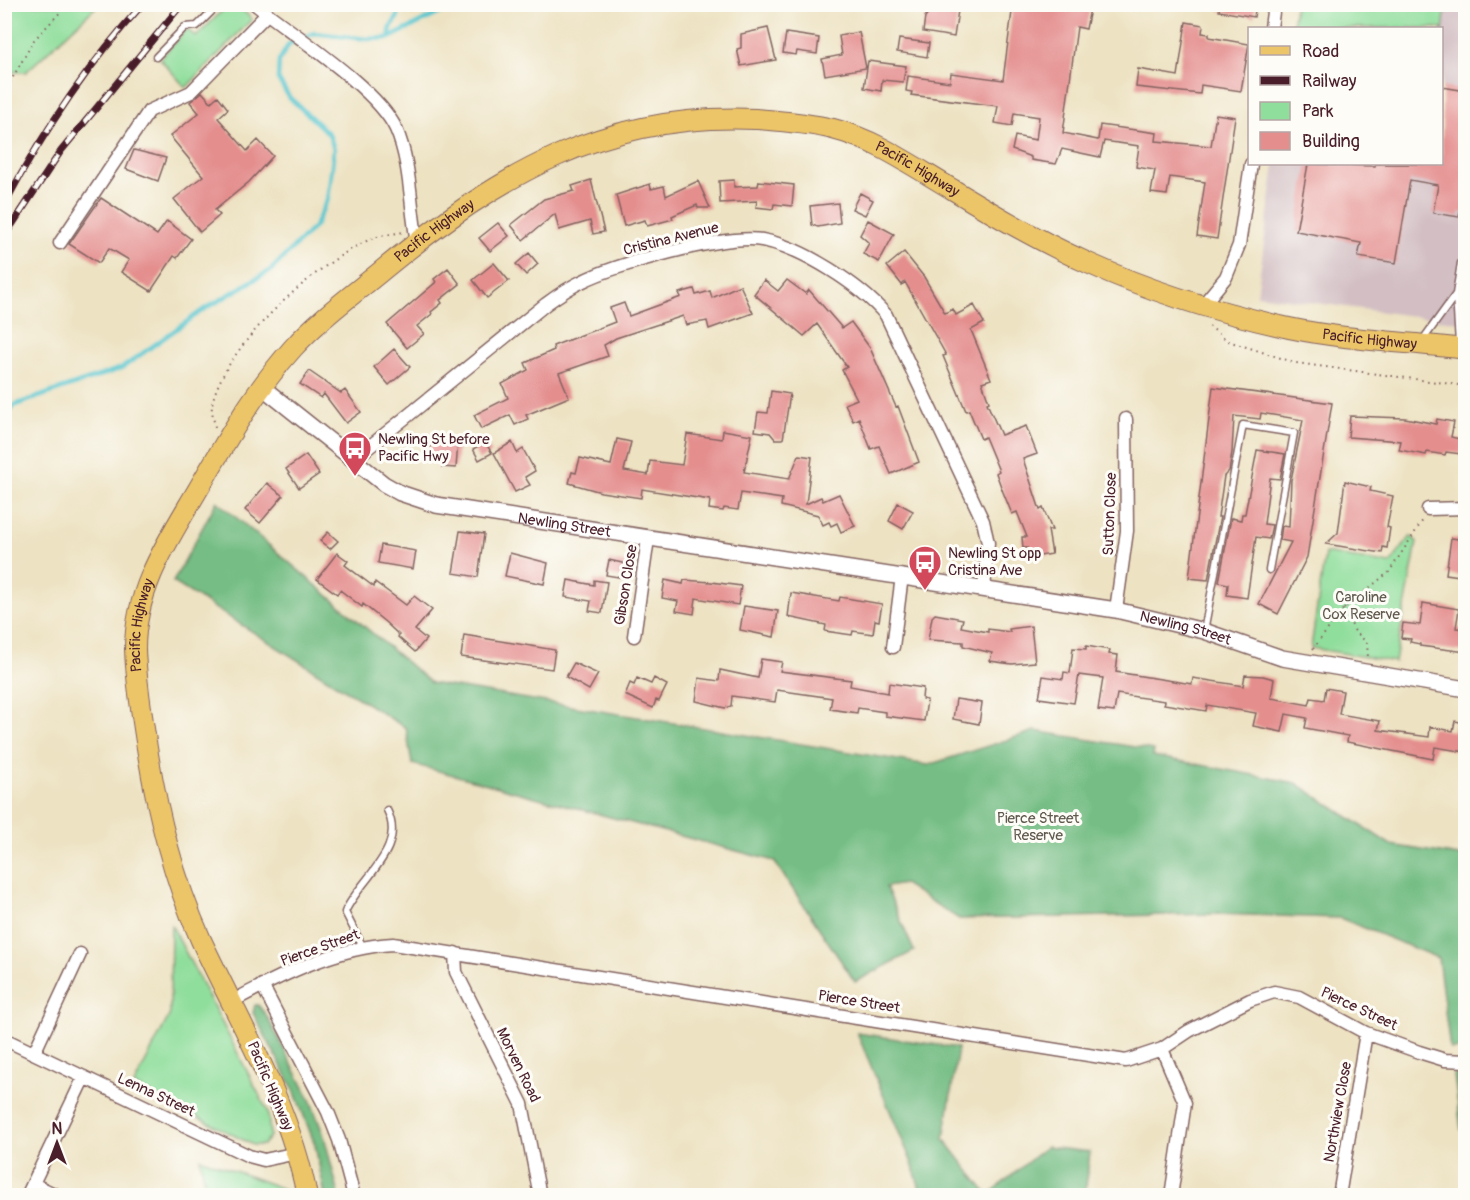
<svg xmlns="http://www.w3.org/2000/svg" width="1470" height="1200" viewBox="0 0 1470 1200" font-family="Pangolin,sans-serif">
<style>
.industrial{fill:#d2bec3}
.green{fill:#90de9c;stroke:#6d7e64;stroke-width:1.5}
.forest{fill:#74bd84;stroke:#5f6e58;stroke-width:1.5}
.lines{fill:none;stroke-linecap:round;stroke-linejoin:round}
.stream{stroke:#59c6cf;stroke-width:4.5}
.building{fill:#e48e8e}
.service-casing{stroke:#836360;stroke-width:9}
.minor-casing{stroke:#836360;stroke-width:15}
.tertiary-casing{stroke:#836360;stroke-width:18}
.primary-casing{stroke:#836360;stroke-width:22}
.path{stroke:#836360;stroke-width:2;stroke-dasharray:1.5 4.5;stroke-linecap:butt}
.service{stroke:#fff;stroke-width:6}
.minor{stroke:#fff;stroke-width:12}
.tertiary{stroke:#fff;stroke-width:15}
.primary{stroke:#edc569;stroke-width:20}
.rail-casing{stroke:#4a1f2b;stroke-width:7}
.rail{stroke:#fdfcf7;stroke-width:4.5;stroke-dasharray:14;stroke-linecap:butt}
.labels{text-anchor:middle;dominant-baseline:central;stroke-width:6;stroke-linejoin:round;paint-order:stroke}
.street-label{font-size:15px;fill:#4a1f2b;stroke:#fdfcf7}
.poi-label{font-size:15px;fill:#4a1f2b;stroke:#fdfcf7;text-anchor:start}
.park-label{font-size:15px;fill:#5f584d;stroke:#fdfcf7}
</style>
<rect width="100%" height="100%" fill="#fdfcf7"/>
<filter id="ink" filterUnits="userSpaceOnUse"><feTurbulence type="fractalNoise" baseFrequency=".0167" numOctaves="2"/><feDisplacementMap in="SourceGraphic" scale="12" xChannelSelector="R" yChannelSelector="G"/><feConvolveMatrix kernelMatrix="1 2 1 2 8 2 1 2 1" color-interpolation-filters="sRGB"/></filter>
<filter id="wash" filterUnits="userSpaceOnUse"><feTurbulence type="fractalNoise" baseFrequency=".008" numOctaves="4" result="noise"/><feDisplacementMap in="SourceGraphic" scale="24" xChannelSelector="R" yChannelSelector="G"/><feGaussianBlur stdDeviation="1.35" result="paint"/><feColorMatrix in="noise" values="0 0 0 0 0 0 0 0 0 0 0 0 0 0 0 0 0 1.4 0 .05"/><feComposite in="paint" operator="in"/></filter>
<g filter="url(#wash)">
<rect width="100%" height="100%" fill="#ede2c2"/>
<path class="industrial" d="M1446,5h19v318l-208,-28 18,-131h167v-124z"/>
<path class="green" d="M4,5h94l-72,67h-17l-4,-8z
M1295,5v-1l151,1 -4,35v-12h-150z
M231,6l8,1 13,12 -66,69 -26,-29 27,-30 9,8 30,-30z
M1411,536l6,6 -22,120 -84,-14 14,-95 65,11z
M171,924l97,188 2,24 -7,9h-10l-119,-60 36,-71z
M200,1158l84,31 1,6h-78z"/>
<path class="forest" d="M217,501l214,182 497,82 107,-34 119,19 -1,6 143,27 95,62 74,12v192h-15l-12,-91 -98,-40 -125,-4 -256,5 -55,-35 -18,3 28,64 -59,31 -81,-121 -362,-97 -6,-36 -233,-146z
M255,1005h3l8,10 44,84 14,37 15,59h-14l-10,-50 -21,-55 -41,-77z
M857,1033l101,15 -14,91 44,56 58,-48 44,5 -5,43h-163l-10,-32z
M1465,1073h1l-1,65 -4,-9 -7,-55z"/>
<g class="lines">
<path class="stream" d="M389,38l2,-11 7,-11 -2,-12
M4,416l11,-11 107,-37 81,-58 68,-40 44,-44 13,-28 6,-49 -5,-15 -40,-37 -11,-18 1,-18 10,-17 25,-11 53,6 22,-1 69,-34"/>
</g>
<g id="blocks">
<path class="building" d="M935,4h24l-5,33 -31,-5 2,-15z
M1013,4h50l27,5 -4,20 -9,-2 -14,106 35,7 2,-15 57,8 -1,8 55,5 5,-32 19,3 -18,122 -20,-3 8,-54 -35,-5 -3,18 -16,-2 4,-23 -19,-3 3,-21 -35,-5 -4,16 -38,-8 -6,15 -25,-4v-3l-19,-7 3,-14 21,4 3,-23 -25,-4 -2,13 -17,-3 3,-17 -87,-11 1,-3 -6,-1 2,-15 42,6 1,-9 52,7z
M1220,4h36l-2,13 -35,-6z
M1186,22l17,3 -1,8 7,1v3l40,7 -8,47 -40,-6 -1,9 -64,-7 2,-18 40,7z
M768,28l8,32 -35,6 -4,-17 4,-1v-14z
M859,32l7,36 -41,7 -3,-16 20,-4 -3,-19z
M786,33l33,5 -2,16 -20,-3 -1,4 -13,-2z
M899,39l30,4 -2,14 -30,-5z
M868,61l38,5 -3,16 -21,-2 -1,11 -17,-3z
M1442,87l24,4v122l-6,-1 -1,5 -26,-4 5,-28 -28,-5 -14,83 -38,-6 3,-14 -65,-12 12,-67 67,2v-2h67z
M202,92l9,10 7,-6 10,13 -10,9 29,33 11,-11 15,16 -24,26 -34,28 5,5 -20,17 -26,-33 29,-23 -33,-40 29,-23 -9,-11z
M134,150l32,8 -8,23 -32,-12z
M591,180l13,52 -11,2 -3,-13 -31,9 -4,-16 -32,26 -12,-15 33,-26 30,-8 -2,-5z
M734,180v7l24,-1 1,-5 35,4 -2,21 -18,-2 -1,5 -17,-2 1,-6 -37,2 -1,-22z
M698,181l12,27h-12l-1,-3 -25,11 1,3 -26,7 -2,-6 -21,6 -8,-31 34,-11 1,5 13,-3 2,10z
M860,193l13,7 -8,15 -13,-6z
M101,198l56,37 10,-14 24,18 -14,19 -3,-2 -23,35 -30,-19 8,-12 -20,-12 -10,15 -30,-19z
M838,203l2,20 -22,4 -6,-2 -2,-19z
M868,220l26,14 -15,28 -16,-8 6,-11 -9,-8z
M498,223l11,13 -19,15 -11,-13z
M904,252l20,25 21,36 8,-4 3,6 18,-10 10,18 -13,7 20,49 -9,3 7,20 -2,1 14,32 25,-9 11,28 -14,5 17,51 3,-2 9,22h-4l4,24 -24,4 -1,-10h-4l-1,-11h5l-10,-25 -5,2 -9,-22 -7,-19 3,-2 -14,-34 -4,2 -12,-29 -3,1 -23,-55 3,-1 -41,-73 -3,3 -15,-19z
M529,253l9,11 -12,11 -10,-11z
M494,263l15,18 -22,17 -14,-18z
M448,268l12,16 -20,16 2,3 -11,9 1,2 -15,12 7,8 -17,14 -20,-24 49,-42 -2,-3z
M764,280l14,11 9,-11 19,14 3,-4 33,38 9,-6 19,26 26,59 2,-1 21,56 -28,12 -12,-28 -8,3 -12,-31 -6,3 -8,-17 12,-5 -15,-29 5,-3 -30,-43 -13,12 -50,-42z
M740,285l13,28 -44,16 -2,-8 -21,4 -3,-9 -67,22 -12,7 4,11 -49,17 10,24 -43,18 2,4 -13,6 -5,-10 -29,14 -7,-14 34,-17 -6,-14 26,-14 -3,-7 29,-13 -1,-4 62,-24 -5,-14 14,-5 5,13 52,-19 -2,-4 15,-4 2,6 14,-4 2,7z
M394,349l16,18 -21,18 -15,-18z
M309,371l32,22 4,-3 16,22 -15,11 -22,-29 -3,4 -21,-14z
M1213,387l119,16 -25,154 -29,57 -19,-10 32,-62 -11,-2 2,-14 7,1 2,-47 12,-60 -42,-7 -1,6 -26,-3 -2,36 -3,19 -5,5 -6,41h2l-12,63 -19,-2z
M771,391l19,3 -7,45h-8l-5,-6 -15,-2 3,-19 10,1z
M1350,416l55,2 31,6 1,-5 17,3 -3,15 13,3 -3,14 -15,-2 -1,3 -18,-3 -1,3 -27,-5 2,-9 -53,-4z
M723,430l29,5 -8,37 45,7 10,-24 13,2 -6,47 15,-7 2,4 16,-7 16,32 -14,6 -4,-9 -6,3 -2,-4 -6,3 -5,-10 -37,-9 1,-7 -41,-6 -3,17 -14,-2 -1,3 -14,-2 1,-9 -68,-11 -1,9 -40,-6 -32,-9 3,-11 4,1 4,-15 31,7 6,-26 14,3 -7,29 24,4 2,-14 32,4 5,-31 35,5z
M431,440l27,2 -2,26 -14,-1 1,-9h-13z
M485,442l7,11 -13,7 -6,-11z
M512,442l5,11 6,-4 12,22 -10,6 5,8 -15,7 -21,-39z
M1257,450l28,4 -5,25 -10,-1 -6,46 8,1 -3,14 -13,-2 -9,61 -20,-3 1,-11 -9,-2 12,-64 10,2 1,-6h3z
M306,455l13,19 -20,14 -13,-19z
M1345,481l26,6 -1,4 23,5 -6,31 3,1 -3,20 -4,-1 -1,6 -56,-9 12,-11z
M267,483l16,13 -23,27 -15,-13z
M898,503l15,8 -10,18 -14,-8z
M460,531l24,3 -6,43 -25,-4z
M328,532l10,9 -8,8 -10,-8z
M1451,538l15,2v37l-20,-3z
M381,545l35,6 -3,18 -35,-6z
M337,553l11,8 -3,4 29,22 1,-5 31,23 8,-9 18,14 -17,20 11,9 -11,13 -17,-15 1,-2 -14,-13 -22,-18 -1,3 -22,-17 -3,4 -20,-15z
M510,553l38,10 -4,21 -39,-8z
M609,560l18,4 -3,14 -18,-3z
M568,580l26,5v-5l13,2 -5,31 -13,-2 2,-10 -26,-4z
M665,580l18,4 1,-4 27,2 30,4 -3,19 -42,-7 -2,16 -18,-3 2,-10 -16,-3z
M791,593l48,8 1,-4 42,7 -3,17 -4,-1 -2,14 -20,-3 -1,4 -27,-4 1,-6 -38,-8z
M1423,603l36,6 -3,19 10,1v23l-46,-6v-2l-10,-2 1,-3 -10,-1 2,-15 17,2z
M744,606l34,5 -4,26 -34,-7z
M935,614l28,5 -2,8 27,5v-3l22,3 -1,-3 22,-3 4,36 -23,2 -22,-3 2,-8 -29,-7v-4l-35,-2 4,-23z
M464,635l91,15 -3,19 -91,-12z
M1086,646l24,4 -1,4 9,1 -2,17 76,12 1,-6 50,8 2,-11 18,1 11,3 -3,19 38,7 2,-7 13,2 2,-12 17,3 -4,23 41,7 -2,9 51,7 1,-10 23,4 2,-10 11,2v29l-31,-5 -2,12 -86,-17 1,-6 -43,-8 2,-10 -21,-4 -4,18 -29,-6 3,-13 -49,-8 -1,6 -42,-7 1,-3 -48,-7 -3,18 -16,-2 5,-32 -24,-3 -5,28 -35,-5 4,-22 20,3 1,-7 6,1 3,-25 13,1z
M761,659l21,3 -2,9 71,9 -1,6 38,7 1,-10 34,5 -1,11 5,1 -3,21 -39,-5v-4l-27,-4 -1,5 -27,-4 2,-11 -55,-8 -2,12 -43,-6 -1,10 -6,2 -29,-7 3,-23 20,3 1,-11 38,8z
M574,663l24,11 -9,16 -23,-13z
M637,678l14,6 3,-6 13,7 -8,16 -3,-1 -3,8 -28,-13 5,-12 4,2z
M956,699l26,4 -3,21 -26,-5z"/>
</g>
</g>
<g filter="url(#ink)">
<use href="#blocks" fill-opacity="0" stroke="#836360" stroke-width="1.5"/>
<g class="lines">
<defs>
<path id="service" d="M156,57l29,-30 12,-1 22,-22
M1456,294l3,50
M1422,341l34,-47 5,-31 5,-3
M1204,631l39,-206 51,8 -25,137
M363,947l-18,-35c16,-35 62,-62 42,-102"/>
<path id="minor" d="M255,4c37,30 122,84 141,125 15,34 14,77 21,113
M1271,28l3,-24
M60,243l89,-132 42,-19 76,-78
M1202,306l24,-29 13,-32 12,-81
M353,460l193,-156c11,-8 22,-16 35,-22 35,-18 144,-48 181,-42 40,7 98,45 124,75l97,206 5,22 -4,46
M1428,509l38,-1
M1116,610l11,-79 -1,-112
M634,636l14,-97
M893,647l9,-71
M455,953l1,19 66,132 18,92
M262,985l66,127 11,28 15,56
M231,1002c50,-27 106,-55 162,-58l733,117 36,-12 27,-18 61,-31 24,-8 25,5 67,36 53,19 26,8 21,1
M4,1039l245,117 15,4 33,-7
M1162,1049l23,54 -14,93
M34,1053l46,-99
M33,1184l25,12
M27,1196l57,-119
M1339,1196l27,-163"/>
<g id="tertiary">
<path id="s1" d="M262,387l122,97 16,9 36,12 680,105 88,21 78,27 184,31"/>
</g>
<g id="primary">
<path id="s2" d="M307,1196c-18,-93 -67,-172 -106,-256 -28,-62 -43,-125 -54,-192 -5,-33 -11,-66 -12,-99 0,-62 35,-111 65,-163 27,-47 56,-97 93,-138 27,-30 61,-54 92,-80 114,-93 219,-156 371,-149 26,2 53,4 77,10 44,11 81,38 119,60 44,27 89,53 136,74 64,29 133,50 201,65 57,12 118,14 177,21"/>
</g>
</defs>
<use href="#service" class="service-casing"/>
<use href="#minor" class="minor-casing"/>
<use href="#tertiary" class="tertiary-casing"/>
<use href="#primary" class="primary-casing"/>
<path class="path" d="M4,93l30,-53 34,-36
M1209,326l19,15 68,22 170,23
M215,427c-1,-7 -4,-16 -3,-22 10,-58 107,-144 159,-166 10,-4 22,-5 32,-7
M1460,495l6,-31
M1344,608l10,22 13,13 1,15
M1313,649l31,-41 45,-36 34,-52"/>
<use href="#service" class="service"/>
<use href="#minor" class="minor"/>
<use href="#tertiary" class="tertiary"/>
<use href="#primary" class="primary"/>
<defs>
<path id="rail" d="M4,205c38,-71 84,-141 139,-201
M4,237l57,-86 121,-147"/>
</defs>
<use href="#rail" class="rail-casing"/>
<use href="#rail" class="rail"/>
</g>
</g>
<defs>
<symbol id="bus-pin" viewBox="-11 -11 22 30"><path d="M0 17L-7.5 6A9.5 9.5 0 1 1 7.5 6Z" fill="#d1495b" stroke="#fdfcf7"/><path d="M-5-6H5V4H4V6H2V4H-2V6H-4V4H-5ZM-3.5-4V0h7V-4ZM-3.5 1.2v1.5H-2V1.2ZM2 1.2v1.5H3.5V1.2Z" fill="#fff"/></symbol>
</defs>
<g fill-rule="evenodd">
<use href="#bus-pin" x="336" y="429" width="38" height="52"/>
<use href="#bus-pin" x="906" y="543" width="38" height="52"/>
</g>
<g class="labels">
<g class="street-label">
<text stroke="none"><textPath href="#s2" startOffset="1626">Pacific Highway</textPath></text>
<text stroke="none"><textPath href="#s2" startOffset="1106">Pacific Highway</textPath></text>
<text transform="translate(671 239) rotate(-14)">Cristina Avenue</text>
<text stroke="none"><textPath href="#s2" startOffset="2114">Pacific Highway</textPath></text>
<text transform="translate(1110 514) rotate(-88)">Sutton Close</text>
<text stroke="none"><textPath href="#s1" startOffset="342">Newling Street</textPath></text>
<text transform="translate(626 585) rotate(-81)">Gibson Close</text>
<text stroke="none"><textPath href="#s2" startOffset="602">Pacific Highway</textPath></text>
<text stroke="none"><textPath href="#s1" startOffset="972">Newling Street</textPath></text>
<text transform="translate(320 948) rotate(-20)">Pierce Street</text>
<text transform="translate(859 1002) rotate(9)">Pierce Street</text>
<text transform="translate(1359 1009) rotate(25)">Pierce Street</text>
<text transform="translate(518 1065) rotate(64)">Morven Road</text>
<text transform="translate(270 1086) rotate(67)">Pacific Highway</text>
<text transform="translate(156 1095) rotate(25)">Lenna Street</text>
<text transform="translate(1338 1112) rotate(-80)">Northview Close</text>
</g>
<g class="poi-label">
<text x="378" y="439">Newling St before<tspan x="378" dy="17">Pacific Hwy</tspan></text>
<text x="948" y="553">Newling St opp<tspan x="948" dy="17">Cristina Ave</tspan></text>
</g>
<g class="park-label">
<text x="1361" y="597">Caroline<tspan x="1361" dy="17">Cox Reserve</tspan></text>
<text x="1038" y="818">Pierce Street<tspan x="1038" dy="17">Reserve</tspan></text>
</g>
</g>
<rect width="1470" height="1200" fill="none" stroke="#fdfcf7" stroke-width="24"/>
<rect x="1248" y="27" width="195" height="138" fill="#fdfcf7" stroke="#b5a4a5" stroke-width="1.5"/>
<rect x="1260" y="46" width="30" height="9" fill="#edc569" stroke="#b5a4a5" stroke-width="1.5"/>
<text x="1302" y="57" font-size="18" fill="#4a1f2b">Road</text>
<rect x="1260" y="76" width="30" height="9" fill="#4a1f2b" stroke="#b5a4a5" stroke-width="1.5"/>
<text x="1302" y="87" font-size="18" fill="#4a1f2b">Railway</text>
<rect x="1260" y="102" width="30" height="18" fill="#90de9c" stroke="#b5a4a5" stroke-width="1.5"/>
<text x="1302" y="117" font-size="18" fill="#4a1f2b">Park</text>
<rect x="1260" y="132" width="30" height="18" fill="#e48e8e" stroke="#b5a4a5" stroke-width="1.5"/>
<text x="1302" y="147" font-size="18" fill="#4a1f2b">Building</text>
<g transform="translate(57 1143)" stroke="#fdfcf7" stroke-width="4.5" paint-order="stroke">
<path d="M0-4.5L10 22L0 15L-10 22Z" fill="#4a1f2b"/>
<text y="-9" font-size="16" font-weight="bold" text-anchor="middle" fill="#4a1f2b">N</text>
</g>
</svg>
